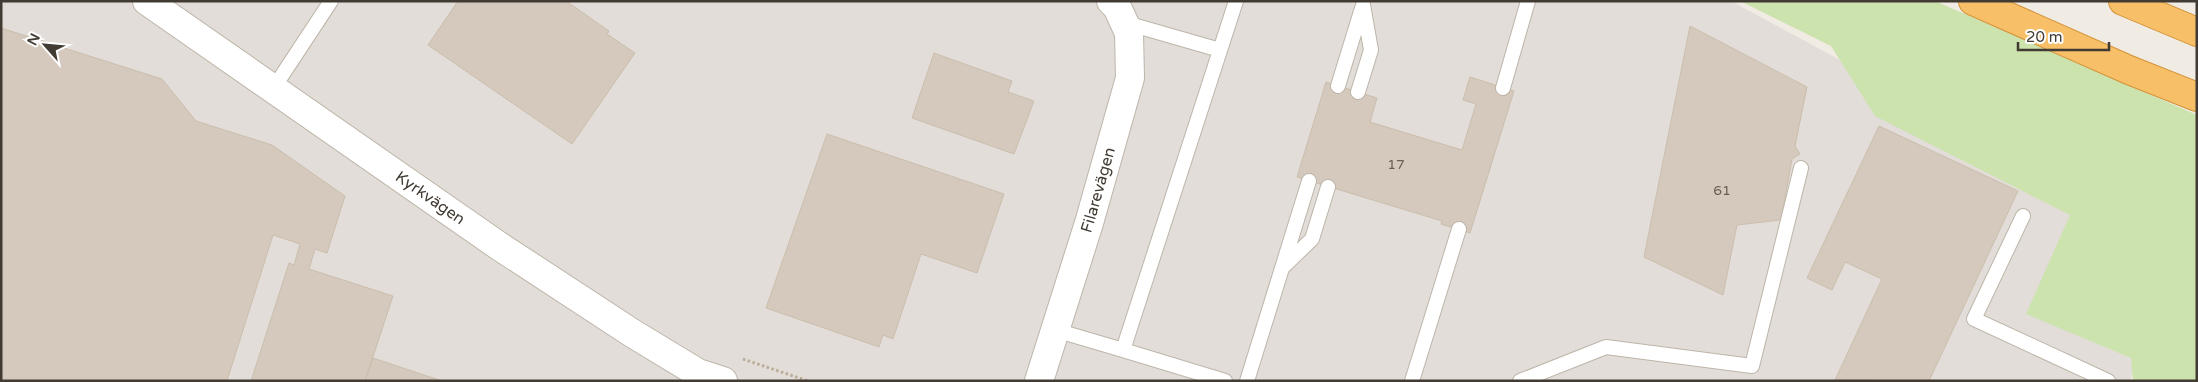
<svg xmlns="http://www.w3.org/2000/svg" width="2198" height="382" viewBox="0 0 2198 382" font-family="'Varela Round',sans-serif">
<style>
.industrial{fill:#e2ddd8}
.green{fill:#cde3ad}
.building{fill:#d4c9bc;stroke:#cbbead}
.lines{fill:none;stroke-linecap:round;stroke-linejoin:round}
.lane-casing{stroke:#beb5a9;stroke-width:16}
.street-casing{stroke:#beb5a9;stroke-width:30}
.highway-casing{stroke:#d49339;stroke-width:30}
.path{stroke:#bcad98;stroke-width:3;stroke-dasharray:2.5 2.5;stroke-linecap:butt}
.lane{stroke:#fff;stroke-width:14}
.street{stroke:#fff;stroke-width:28}
.highway{stroke:#f6bf68;stroke-width:28}
.labels{text-anchor:middle;dominant-baseline:central;stroke-width:4.5;stroke-linejoin:round;paint-order:stroke}
.number-label{font-size:14px;fill:#665e55}
.street-label{font-size:16px;fill:#423b33;stroke:#fff}
</style>
<rect width="100%" height="100%" fill="#f0ebe3"/>
<path class="industrial" d="M1,1h1730l444,240 -45,140h-2129z"/>
<path class="green" d="M1740,1h195l262,114v266h-64l-2,-23 -105,-44 44,-99 -195,-99 -44,-70z"/>
<path class="building" d="M458,1h108l43,30 -2,3 28,19 -63,91 -144,-99z
M1690,26l117,61 -12,59 5,8 -8,5 -11,61 -44,5 -14,70 -79,-38z
M1,28l161,51 34,42 76,24 73,51 -18,57 -12,-4 -6,20 84,27 -28,85h-114l38,-118 5,2 6,-21 -27,-9 -46,146h-226z
M934,53l78,28 -4,11 26,9 -20,53 -102,-36z
M1470,77l44,14 -44,142 -29,-9 1,-3 -145,-44 29,-95 51,16 -7,24 92,28 14,-46 -13,-4z
M1879,126l139,65 -89,190 -94,-1 47,-101 -37,-17 -13,28 -25,-12z
M827,134l177,60 -27,79 -56,-19 -28,85 -10,-4 -4,12 -113,-39z
M373,358l69,23h-77z"/>
<g class="lines">
<defs>
<path id="lane" d="M1126,23l94,27
M1338,86l24,-78
M1503,88l25,-87
M273,89l58,-88
M1358,92l13,-42 -8,-45
M2023,216l-49,103 134,62
M1283,267l29,-28 16,-52
M1055,330l68,20
M1225,381l-102,-31 113,-349
M1247,381l62,-200
M1412,381l47,-152
M1520,381l86,-34 146,19 49,-198"/>
<g id="street">
<path id="s1" d="M147,1l352,245 133,87 66,40 25,8"/>
<path id="s2" d="M1039,381l50,-158 41,-145 -1,-45 -12,-26 -6,-6"/>
</g>
<path id="highway" d="M1973,1l156,69 68,27
M2123,1l74,31"/>
</defs>
<use href="#lane" class="lane-casing"/>
<use href="#street" class="street-casing"/>
<use href="#highway" class="highway-casing"/>
<path class="path" d="M743,359l65,22"/>
<use href="#lane" class="lane"/>
<use href="#street" class="street"/>
<use href="#highway" class="highway"/>
</g>
<g class="labels">
<g class="number-label">
<text x="1396" y="164">17</text>
<text x="1722" y="190">61</text>
</g>
<g class="street-label">
<text stroke="none"><textPath href="#s2" startOffset="200">Filarevägen</textPath></text>
<text stroke="none"><textPath href="#s1" startOffset="345">Kyrkvägen</textPath></text>
</g>
</g>
<rect width="2198" height="382" fill="none" stroke="#423b33" stroke-width="5"/>
<g transform="translate(45 45) rotate(297)" stroke="#ffffff" stroke-width="4" paint-order="stroke">
<path d="M0-4L9 19L0 12L-9 19Z" fill="#423b33"/>
<text y="-8" font-size="14" font-weight="bold" text-anchor="middle" fill="#423b33">N</text>
</g>
<path d="M2018 42v8h91v-8" fill="none" stroke="#423b33" stroke-width="2.5"/>
<text x="2026" y="42" font-size="15" fill="#423b33" stroke="#ffffff" stroke-width="4" paint-order="stroke">20 m</text>
</svg>
